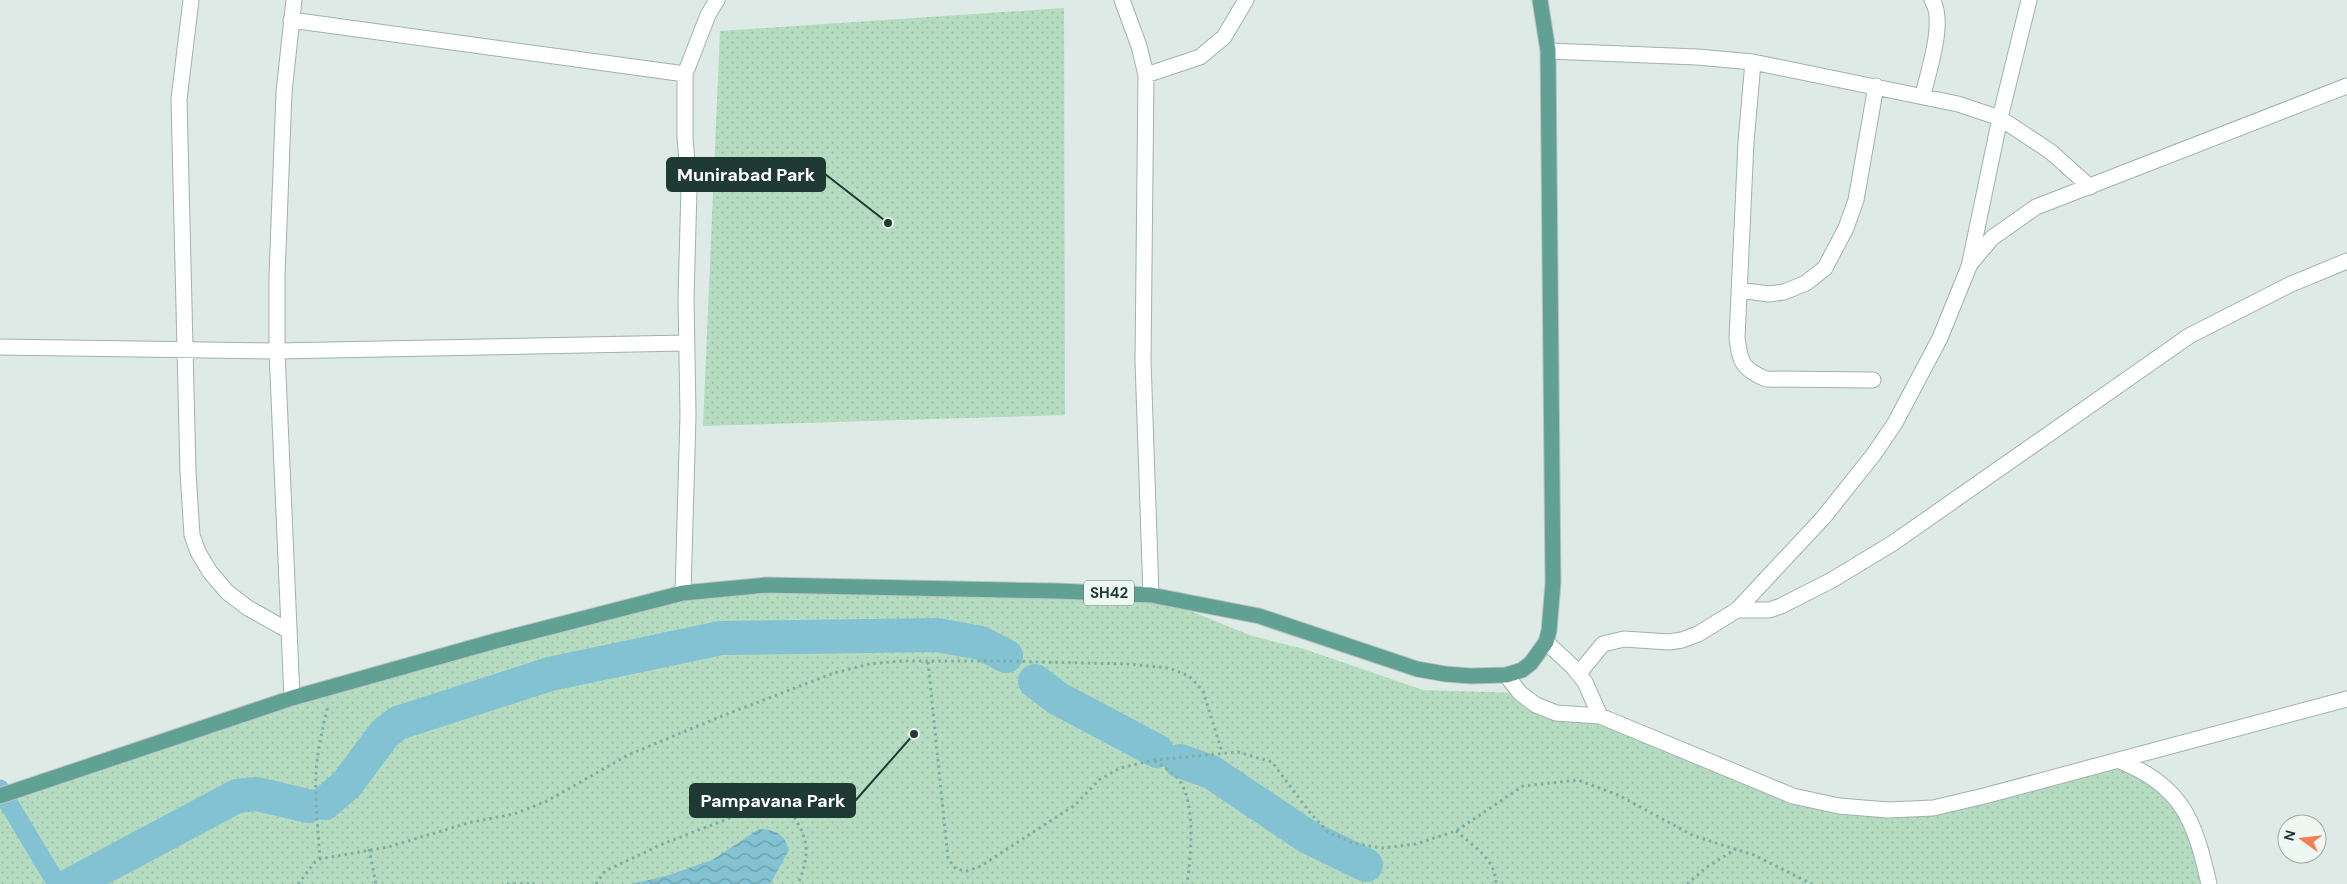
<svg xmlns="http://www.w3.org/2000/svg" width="2347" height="884" viewBox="0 0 2347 884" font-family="'DM Sans',sans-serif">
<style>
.green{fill:url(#green-dots)}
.water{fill:url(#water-waves)}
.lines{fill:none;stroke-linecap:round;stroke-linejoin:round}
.canal{stroke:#82c2d2;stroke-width:19}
.river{stroke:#82c2d2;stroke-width:34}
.minor-casing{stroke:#a0b2ac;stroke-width:17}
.major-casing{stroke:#bcc4c2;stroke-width:17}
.path{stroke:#7dafa1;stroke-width:3;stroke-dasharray:2.5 4;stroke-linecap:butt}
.minor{stroke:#fff;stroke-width:15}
.major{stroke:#60a193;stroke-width:15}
.labels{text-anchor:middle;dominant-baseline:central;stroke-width:4;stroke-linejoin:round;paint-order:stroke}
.shield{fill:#eef7f2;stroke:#5d736c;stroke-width:1}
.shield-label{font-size:15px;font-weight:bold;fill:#1f3a33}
.leader{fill:none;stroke:#1f3a33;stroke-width:2}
.callout-dot{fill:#1f3a33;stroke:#eef7f2;stroke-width:2}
.callout{fill:#1f3a33;stroke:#1f3a33;stroke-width:2}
.callout-label{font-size:18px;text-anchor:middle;font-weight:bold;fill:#fff}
</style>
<defs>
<pattern id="green-dots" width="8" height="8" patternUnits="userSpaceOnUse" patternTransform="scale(1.25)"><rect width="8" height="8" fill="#b5dcc1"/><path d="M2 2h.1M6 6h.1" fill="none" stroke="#9bbea6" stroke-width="1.8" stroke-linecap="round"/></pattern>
<pattern id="water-waves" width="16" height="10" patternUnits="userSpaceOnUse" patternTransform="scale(1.25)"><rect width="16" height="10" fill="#82c2d2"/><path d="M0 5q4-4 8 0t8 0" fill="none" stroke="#6a9fab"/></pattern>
</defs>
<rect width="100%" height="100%" fill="#ddeae5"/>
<path class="green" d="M1064,8l1,407 -362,11 17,-395z
M766,585l385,10 101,41 52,13 119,41 97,3 16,12 64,11 150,64 138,30 232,-49 65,50 23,73h-2208v-88l292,-98 391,-105z"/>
<path class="water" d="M759,829c18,2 24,3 30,21l-19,34h-138l37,-9 43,-15z"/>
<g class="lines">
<path class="canal" d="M0,789l57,95"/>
<path class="river" d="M1035,681l22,17 100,53
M1180,761l31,11 97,65 58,28
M325,803l22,-19 37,-50 14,-11 152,-49 171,-36 216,-3 44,8 25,13
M72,884l165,-88 20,-2 51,12"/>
<defs>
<path id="minor" d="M191,0l-12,99 9,373 4,63 6,17 12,20 17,20 21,16 41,23
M1122,0l17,46 7,29 -3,286 8,234
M291,20l394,54
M1548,51l149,6 56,5 205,42 42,14 51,34 39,35
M1753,62l-7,80 -9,196c3,24 5,31 29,41l107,1
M1146,75l54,-18 24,-20 22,-37
M1923,95c5,-23 23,-74 9,-95
M1970,262l30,-144 29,-118
M1739,290l30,4 15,-2 22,-9 19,-15 21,-40 10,-28 20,-114
M0,347l277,4 409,-8
M683,593l5,-178 -2,-117 3,-109 -4,-52v-63l23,-59 9,-15
M1737,610h32l12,-4 51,-26 61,-37 296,-207 100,-51 58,-24
M1546,642l26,24 13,16 15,34
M1579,673l24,-29 21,-5 45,3 13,-2 16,-6 39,-24 86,-92 51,-64 21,-31 45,-85 30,-74 22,-26 44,-31 311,-121
M1506,675l14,18 16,12 20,8 44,3 193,80 46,10 49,4 45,-2 51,-12 363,-97
M292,698l-15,-347v-75l7,-184 10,-92
M2120,761c63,25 75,61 89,123"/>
<path id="major" d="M0,796l292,-98 207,-58 184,-47 83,-8 292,6 93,4 108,21 158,53 28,5 26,2 35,-1 16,-5 9,-7 15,-21 3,-11 4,-48 -5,-532 -8,-51"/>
</defs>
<use href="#minor" class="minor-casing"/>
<use href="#major" class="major-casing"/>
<path class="path" d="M928,662l20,197 8,10 11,2 14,-5 94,-61 24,-25 21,-12 34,-8 84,-8 34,10 39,52 17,18 24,11 30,5 34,-4 40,-13 67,-45 55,-6 40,15 76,41 60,19 58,29
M1155,761c8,5 19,12 24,19 17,22 12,78 8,104
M1456,831c17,15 40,28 40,53
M369,849l7,35
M320,859c-2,-28 -5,-57 -4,-85 1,-24 7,-46 12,-69
M298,884l17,-22 5,-3 68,-12 80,-24 46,-9 33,-13 81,-46 94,-39 112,-43 35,-9 32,-3h98l128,3 42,4 20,8 14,15 19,61
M507,884h28
M596,884l9,-13 60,-28 78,-30 41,-12c21,33 30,44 14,83
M1687,884l20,-17 29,-18"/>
<use href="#minor" class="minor"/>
<use href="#major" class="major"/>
</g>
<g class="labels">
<rect class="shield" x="1084" y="580.5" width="50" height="25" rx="4"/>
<g class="shield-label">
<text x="1109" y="593">SH42</text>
</g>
</g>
<path class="leader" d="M888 223L825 174M914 734L855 801"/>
<g class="callout-dot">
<circle cx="888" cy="223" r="5"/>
<circle cx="914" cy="734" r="5"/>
</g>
<g class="callout">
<rect x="667" y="158" width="158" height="33" rx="5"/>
<rect x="690" y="784" width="165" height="33" rx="5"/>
</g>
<g class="callout-label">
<text x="746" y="181">Munirabad Park</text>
<text x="773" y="807">Pampavana Park</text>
</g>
<g transform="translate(2302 839) rotate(285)"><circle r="24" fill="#eef7f2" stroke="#9baba6"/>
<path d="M0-4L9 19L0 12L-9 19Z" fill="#f67e4f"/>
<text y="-8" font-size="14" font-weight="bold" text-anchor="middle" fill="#1f3a33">N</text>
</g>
</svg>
